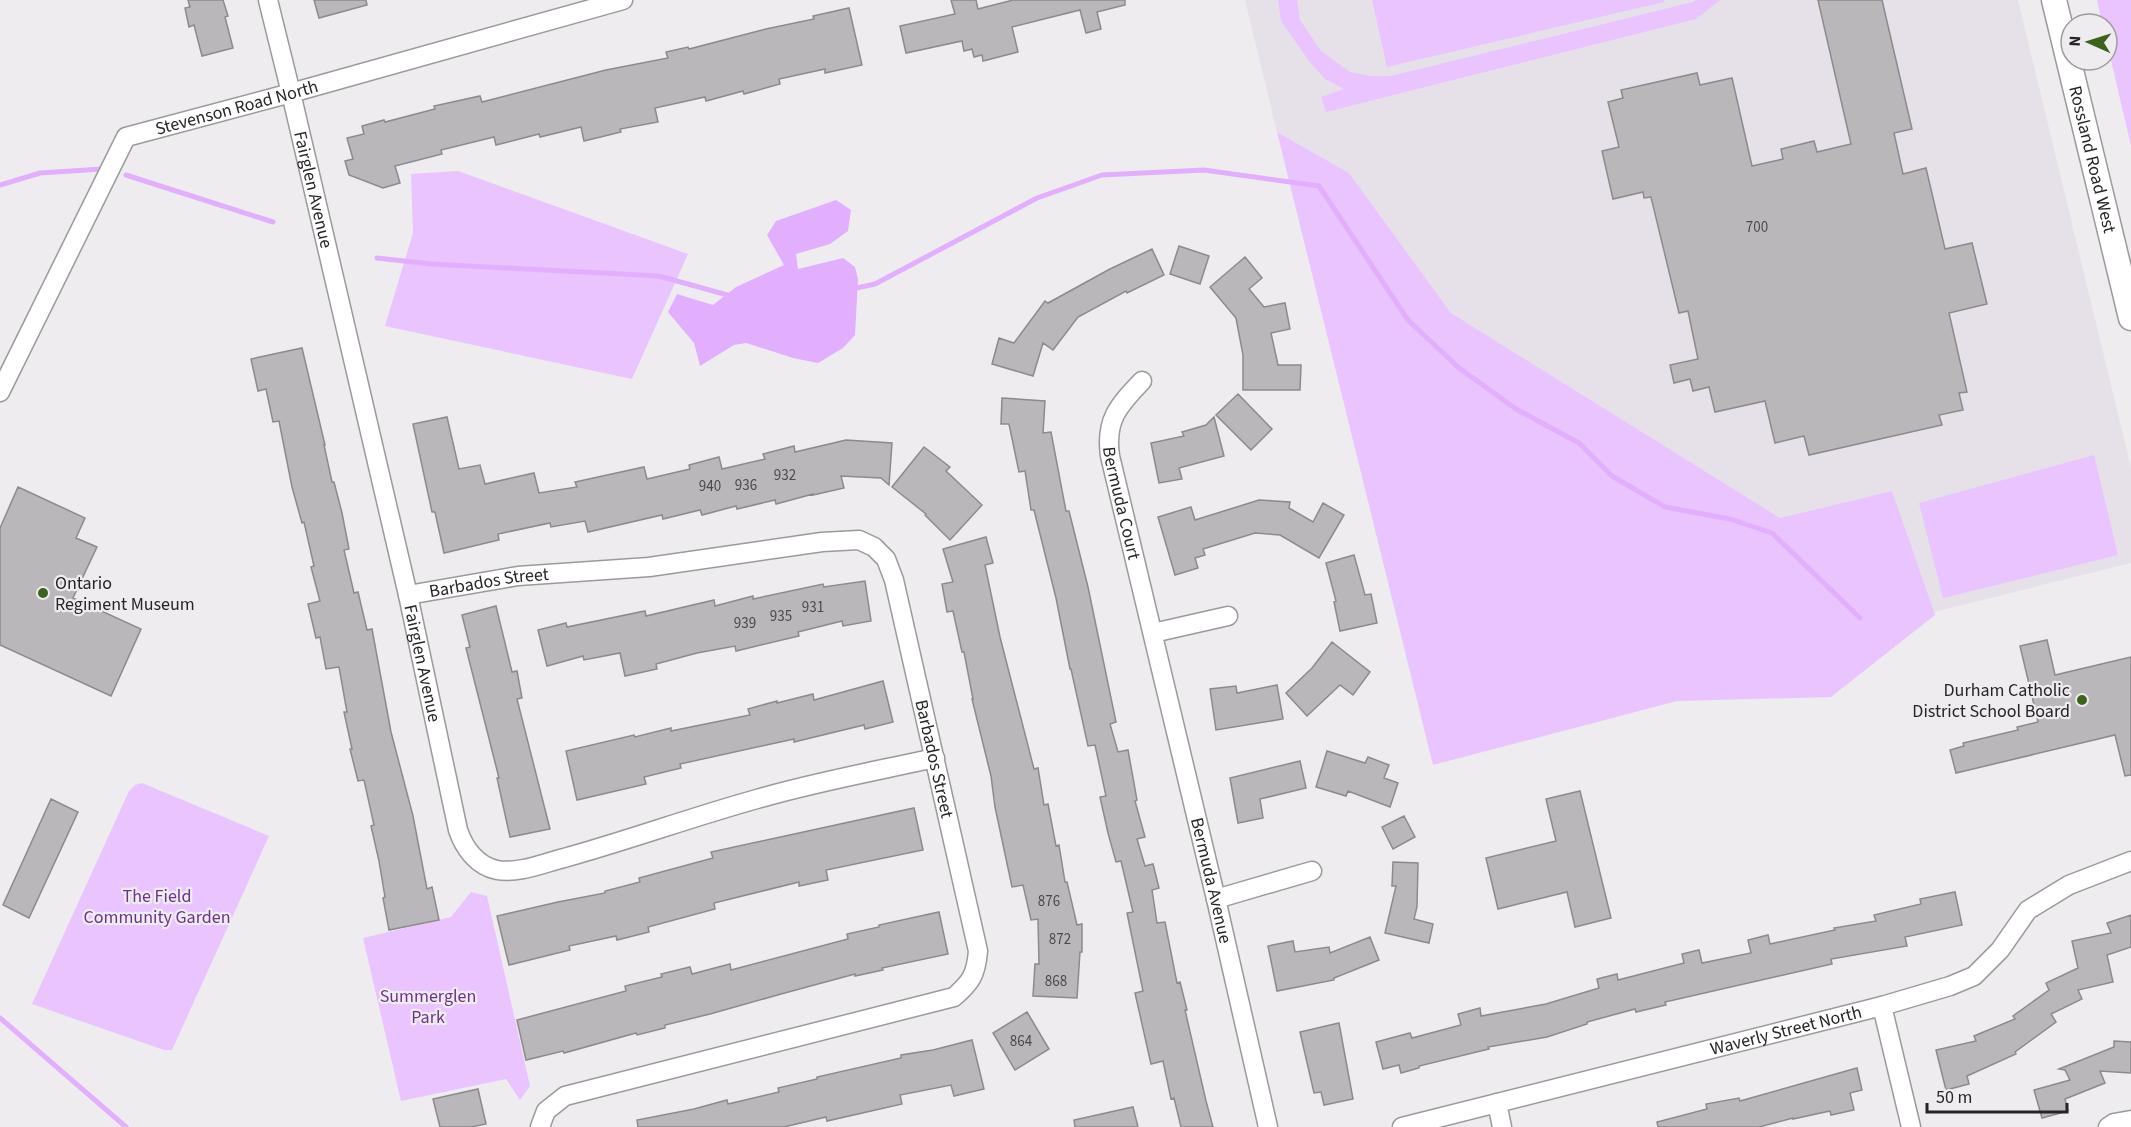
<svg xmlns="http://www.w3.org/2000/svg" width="2131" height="1127" viewBox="0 0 2131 1127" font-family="'Source Sans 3',sans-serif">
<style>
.built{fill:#e6e0e9}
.green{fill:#e9c4ff}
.water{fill:#e1affe}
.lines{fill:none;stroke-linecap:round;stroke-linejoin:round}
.stream{stroke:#e1affe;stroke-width:5}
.building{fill:#b9b7ba;stroke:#8c8a8d;stroke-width:1.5}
.minor-casing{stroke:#9b999c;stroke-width:21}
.major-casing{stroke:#9b999c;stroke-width:27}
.minor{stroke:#fff;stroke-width:18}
.major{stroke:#fff;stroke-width:24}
.poi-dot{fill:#3d621b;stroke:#eeecef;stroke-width:2}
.labels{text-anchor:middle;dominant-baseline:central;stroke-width:4.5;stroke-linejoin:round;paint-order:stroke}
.number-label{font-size:15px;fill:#4b4a4b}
.street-label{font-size:18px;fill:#262526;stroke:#eeecef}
.poi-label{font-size:18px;fill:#262526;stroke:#eeecef;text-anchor:start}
.park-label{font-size:18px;fill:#6e328b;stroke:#eeecef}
</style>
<rect width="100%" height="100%" fill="#eeecef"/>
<path class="built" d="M1245,0h773l113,468v95l-197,49 -12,-7 -30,-114 -112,27 -329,-205 -102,-140 -72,-41z"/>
<path class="green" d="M1278,0h19l3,20 21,31 29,21 21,4h20l302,-74 3,-2h24l-24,19 -370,93 -5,-15 23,-8 -19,-10 -16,-18 -28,-40z
M1372,0h292v2l-277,65z
M2097,0h34v146l-24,-103v-19h-5z
M1277,132l72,41 102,140 329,205 112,-27 43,124 -104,82 -154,4 -244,64z
M458,171l230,83 -56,125 -247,-53 28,-93 -2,-59z
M2094,455l24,100 -175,43 -24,-95z
M142,783l127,53 -97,214h-8l-132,-46 97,-213 6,-6z
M471,892l16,4 43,190 -10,14 -14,-21 -105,22 -38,-163 88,-21z"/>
<path class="water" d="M836,200l15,10 -3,21 -18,13 -34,10 2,15 45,-11 12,9 3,12 -3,56 -12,13 -25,15 -25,-5 -47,-15 -12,2 -34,21 -6,-23 -26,-31 9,-18 36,11 23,-18 48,-22 -17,-30 9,-14z"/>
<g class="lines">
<path class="stream" d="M126,175l147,47
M0,185l40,-12 62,-4
M377,258l54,6 228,12 72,20
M852,289l23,-5 162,-86 65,-23 102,-5 115,16 89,134 51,48 57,41 63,34 33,33 53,31 65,12 42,14 88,85
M0,1018l126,109"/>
</g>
<path class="building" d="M188,0h35l5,16 -3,1 8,31 -31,8 -8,-31 -5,2 -4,-19 5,-1z
M314,0h52l1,5 -48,13z
M951,0h25l2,9 35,-9h112v5l-28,7 4,17 -15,4 -6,-23 -68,17 6,25 -35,9 -1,-6 -8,2 -2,-8 -8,2 -2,-10 -56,12 -6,-27 55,-12z
M1818,0h64l30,129 -18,4 9,41 23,-6 19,81 27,-6 15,61 -38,9 18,79 -8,1 4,17 -24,5 3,10 -133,30 -5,-19 -29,7 -10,-42 -50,11 -6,-25 -16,4 -3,-12 -16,4 -4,-18 28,-6 -10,-48 -9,2 -28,-116 -7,1 -1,-6 -30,7 -11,-48 17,-4 -11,-45 15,-4 -2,-8 76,-17 3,12 32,-7 20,88 31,-7 -2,-10 33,-8 3,11 34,-8z
M849,8l13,57 -37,8v-4l-46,10 1,5 -36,10 -1,-3 -37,10 -1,-4 -50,11 3,14 -38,7 1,3 -37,9 -3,-14 -41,10 -1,-3 -43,11 -2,-8 -53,13 1,4 -47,12 5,17 -17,5 -34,-13 -4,-14 8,-2 -6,-21 17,-4 -2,-8 22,-6 1,2 50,-13 -1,-3 46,-10 2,6 124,-32 62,-12 -2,-6 22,-5 1,2 77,-20 48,-10 -1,-3z
M1179,246l30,10 -9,28 -30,-10z
M1152,249l12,26 -37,18 -1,-2 -48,26 -25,33 -10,-7 -10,33 -41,-12 7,-26 15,5 31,-42 3,2 62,-34z
M1245,257l17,21 -13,11 15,18 21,-4 5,26 -19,4 7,32h23l-1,25h-57v-35l-7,-37 -26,-31z
M302,348l23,97h-1l8,37h2l8,31 7,36 -5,1 10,43 4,-1 9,38 5,-1 19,103 22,84 14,73 5,-2 7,33 -50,10 -6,-32 2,-1 -6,-36 -8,-35 3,-1 -10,-45 -6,1 -8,-32h2l-8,-37h3l-8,-45 -13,2 -6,-32 -4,1 -8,-34 12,-3 -9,-34 3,-1 -10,-44 -2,1 -10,-36 -13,-66 -6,1 -7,-33 -8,2 -7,-32z
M1238,394l34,35 -21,21 -35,-35z
M1002,398l43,3 -2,32 8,-1 15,79h3l19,76 28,135 -6,2 8,28 10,-2 9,50 -2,1 10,36 -8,2 8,27 8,-2 6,24 -7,2 5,33 8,-1 12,61 3,-1 7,28h-2l21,91 7,26h-32l-7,-29 -3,1 -8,-38 -12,3 -16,-71 8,-2 -16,-78 6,-1 -12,-51 -5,1 -8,-29 -8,-36 6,-1 -11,-51 -7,1 -17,-77h-1l-14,-71 -22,-88h-3l-6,-39 -6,1 -10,-48h-8z
M447,417l12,52 21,-4 5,19 49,-11 5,20 38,-6 -2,-5 69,-15 3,12 43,-10 -1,-4 30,-8 3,12 43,-10 -2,-5 31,-8 1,6 51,-12 46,3 -3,42 -8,-7 -40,-2 3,12 -31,7v-1l-37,10 -1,-4 -38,9 -1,-3 -34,9 -2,-5 -37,9 -1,-4 -74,17 -3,-11 -34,6 -1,-4 -52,11 1,6 -55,13 -9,-41h-3l-19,-88z
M1214,417l10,39 -45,12 3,11 -23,4 -8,-40 33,-7 -2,-4 24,-7z
M924,447l26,20 -4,4 36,34 -32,35 -25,-25 1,-1 -34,-27z
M18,487l67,31 -9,20 21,9 -24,51 68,31 -30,67 -111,-51v-117z
M1259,500l31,2 -1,6 24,14 10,-19 21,12 -25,43 -39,-23 -25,-2 -52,16 2,6 -10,3 3,10 -23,7 -17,-58 33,-10 4,13z
M986,537l7,26 -8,2 15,72 34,132 4,-1 6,37 4,-1 8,42 3,-1 6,37h2l10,43 5,-1v28h-2l-3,46 -44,-2 2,-32h4l-1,-45 -7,1 -8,-35 -11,2 -17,-80 -4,-31 -19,-77h1l-9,-47h-2l-9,-41 -6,1 -5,-28 11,-2 -10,-33z
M1354,555l11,40 6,-1 6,29 -37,8 -6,-29 2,-1 -10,-38z
M865,581l6,40 -28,5 -1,-5 -44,11 1,4 -63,15 -1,-5 -38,7 -41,11 1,5 -32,7 -5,-23 -36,7 -1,-4 -36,10 -9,-36 28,-7 1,4 78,-16 1,5 68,-16 1,6 38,-10v3l70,-15 1,3z
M496,606l16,66 5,-1 5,27 -5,1 33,130 -40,8 -13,-59h2l-33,-130 4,-1 -8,-32z
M2047,640l8,35 76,-18v118l-6,1 -10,-41 -159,38 -6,-23 14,-4 -1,-3 55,-13 -1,-3 21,-5 -18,-76z
M1332,642l38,30 -17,23 -13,-10 -33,31 -21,-23 26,-25z
M883,681l10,41 -28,7 -1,-4 -70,17v-3l-114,25 1,4 -37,9 2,7 -69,16 -11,-49 68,-16 1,2 36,-9v3l79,-16 -2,-6 29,-8v2l36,-9 1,6z
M1277,685l6,34 -67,11 -6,-41 26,-3 1,7z
M1327,751l38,12 3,-6 21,8 -5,13 14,5 -8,24 -42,-16 -2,5 -30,-9z
M1300,761l6,27 -46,11 3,19 -25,5 -8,-45z
M1580,791l31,127 -36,9 -8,-35 -69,17 -12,-51 70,-17 -10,-42z
M51,799l27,13 -49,106 -26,-13z
M914,808l9,42 -97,20 2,10 -29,6v-4l-85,21 1,6 -67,18 1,5 -32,8 -1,-4 -47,10 1,4 -61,15 -12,-49 61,-14 47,-9v-2l35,-9 -1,-4 74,-20 -2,-6z
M1404,816l11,21 -22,12 -11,-22z
M1393,862l25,1 -1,44 -3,12 19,5 -4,19 -44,-10 11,-47h-4z
M1955,892l7,33 -57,12 2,9 -76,13 1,5 -167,38 1,3 -30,7 -1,-3 -48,13v2l-40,13 -59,10 1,2 -70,17v2l-18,5 -2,-8 -16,4 -7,-27 34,-9 2,5 49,-13 -3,-11 22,-6 1,8 65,-12 53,-16 -2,-9 20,-5 1,6 66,-17 -2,-9 17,-4 3,13 49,-10 -3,-13 20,-5 2,9 65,-14 -1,-2 42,-7 -2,-6 47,-11 -1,-5z
M939,912l9,42 -66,14 1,2 -28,6v-2l-74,20 -71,20 -45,11v3l-28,7 -1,-2 -72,20 -1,-2 -37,9 -9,-40 109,-29 -1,-5 37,-9 -1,-3 29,-7 2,7 38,-10 1,6 117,-31 -1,-5 32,-7v-2z
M2131,915v32l-24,8 6,27 -35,8 4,9 -31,15 5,8 -41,30 1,2 -49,22 2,8 -23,6 -10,-40 40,-9 -2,-5 41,-17 -2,-3 36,-26 -3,-7 32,-15 -6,-27 39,-8 -4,-10z
M1370,937l9,23 -45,18v2l-57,11 -9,-45 25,-5 2,11 34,-5 1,6z
M1027,1012l22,37 -34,21 -22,-37z
M1339,1023l14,76 -29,6 -3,-13 -7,1 -14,-61z
M972,1040l12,49 -30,7 -3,-11 -51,10 2,9 -75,17 -1,-4 -42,10h-146l-1,-7 57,-11 33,-9 1,4 51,-12 -1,-4 39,-9v-2l84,-19v-3l32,-5z
M2114,1041l17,1v31l-31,-2 5,12 -40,16 3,12 -26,7 -8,-28 36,-10 -5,-10 -6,-1 55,-22z
M1857,1068l5,22 -12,3 4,17 -23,5 -1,-4 -37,8v-1l-34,9h-101l-1,-5 50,-13 -1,-5 33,-6 1,3z
M478,1089l8,35 -15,3h-31l-7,-28z
M1133,1107l5,20h-63l-1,-7z"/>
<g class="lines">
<defs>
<g id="minor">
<path id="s1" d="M268,0l23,93 117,502 50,235c6,18 19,36 39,40 21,4 47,-7 67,-12 65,-18 128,-41 193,-59 58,-17 119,-28 178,-41"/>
<path id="s2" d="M1142,381c-24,25 -37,39 -32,75l106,443 52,228"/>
<path id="s3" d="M0,392l126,-255 165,-44 332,-93"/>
<path id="s4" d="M408,595l110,-19 131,-9 173,-25 37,-2 15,7 12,12 8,21 84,371c-2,24 -7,31 -24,46l-389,99 -19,15 -6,16"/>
<path d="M1153,633l75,-17"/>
<path d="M1216,899l96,-28"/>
<path d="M1882,1006l29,121"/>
<path d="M1497,1103l5,24"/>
<path id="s5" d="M1402,1127l480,-121 68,-20 24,-10 26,-26 28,-40 41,-25 62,-24"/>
<path d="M2108,1127l6,-4 17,-3"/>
</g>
<g id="major">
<path id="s6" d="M2054,0l77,318"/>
</g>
</defs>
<use href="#minor" class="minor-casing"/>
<use href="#major" class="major-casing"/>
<use href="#minor" class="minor"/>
<use href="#major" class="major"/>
</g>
<g class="poi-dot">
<circle cx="43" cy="593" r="6"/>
<circle cx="2082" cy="700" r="6"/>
</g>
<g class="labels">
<g class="number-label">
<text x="1757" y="227">700</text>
<text x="785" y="475">932</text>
<text x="746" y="485">936</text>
<text x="710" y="486">940</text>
<text x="813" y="607">931</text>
<text x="781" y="616">935</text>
<text x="745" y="623">939</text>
<text x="1049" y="901">876</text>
<text x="1060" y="939">872</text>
<text x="1056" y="981">868</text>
<text x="1021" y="1041">864</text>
</g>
<g class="street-label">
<text stroke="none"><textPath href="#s3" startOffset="399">Stevenson Road North</textPath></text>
<text stroke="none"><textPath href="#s6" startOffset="164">Rossland Road West</textPath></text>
<text stroke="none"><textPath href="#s1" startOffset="195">Fairglen Avenue</textPath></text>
<text stroke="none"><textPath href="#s2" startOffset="134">Bermuda Court</textPath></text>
<text stroke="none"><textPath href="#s4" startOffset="82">Barbados Street</textPath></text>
<text stroke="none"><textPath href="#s1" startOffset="681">Fairglen Avenue</textPath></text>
<text stroke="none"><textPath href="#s4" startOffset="694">Barbados Street</textPath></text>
<text stroke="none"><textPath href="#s2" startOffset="522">Bermuda Avenue</textPath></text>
<text stroke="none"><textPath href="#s5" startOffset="396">Waverly Street North</textPath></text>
</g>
<g class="poi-label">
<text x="55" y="583">Ontario<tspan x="55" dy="21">Regiment Museum</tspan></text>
<text x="2070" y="690" text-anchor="end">Durham Catholic<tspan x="2070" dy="21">District School Board</tspan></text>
</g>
<g class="park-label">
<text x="157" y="896">The Field<tspan x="157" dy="21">Community Garden</tspan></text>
<text x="428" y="996">Summerglen<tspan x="428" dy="21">Park</tspan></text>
</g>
</g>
<g transform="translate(2089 42) rotate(273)"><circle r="28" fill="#eeecef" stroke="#9e9c9f" stroke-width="1.5"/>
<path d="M0-4.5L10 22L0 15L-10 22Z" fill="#3d621b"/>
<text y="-9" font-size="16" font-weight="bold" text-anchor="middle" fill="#262526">N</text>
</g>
<path d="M1927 1103v9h140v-9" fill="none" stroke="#262526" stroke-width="3"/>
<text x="1936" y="1103" font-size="18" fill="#262526" stroke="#eeecef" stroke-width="4.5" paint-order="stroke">50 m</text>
</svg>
